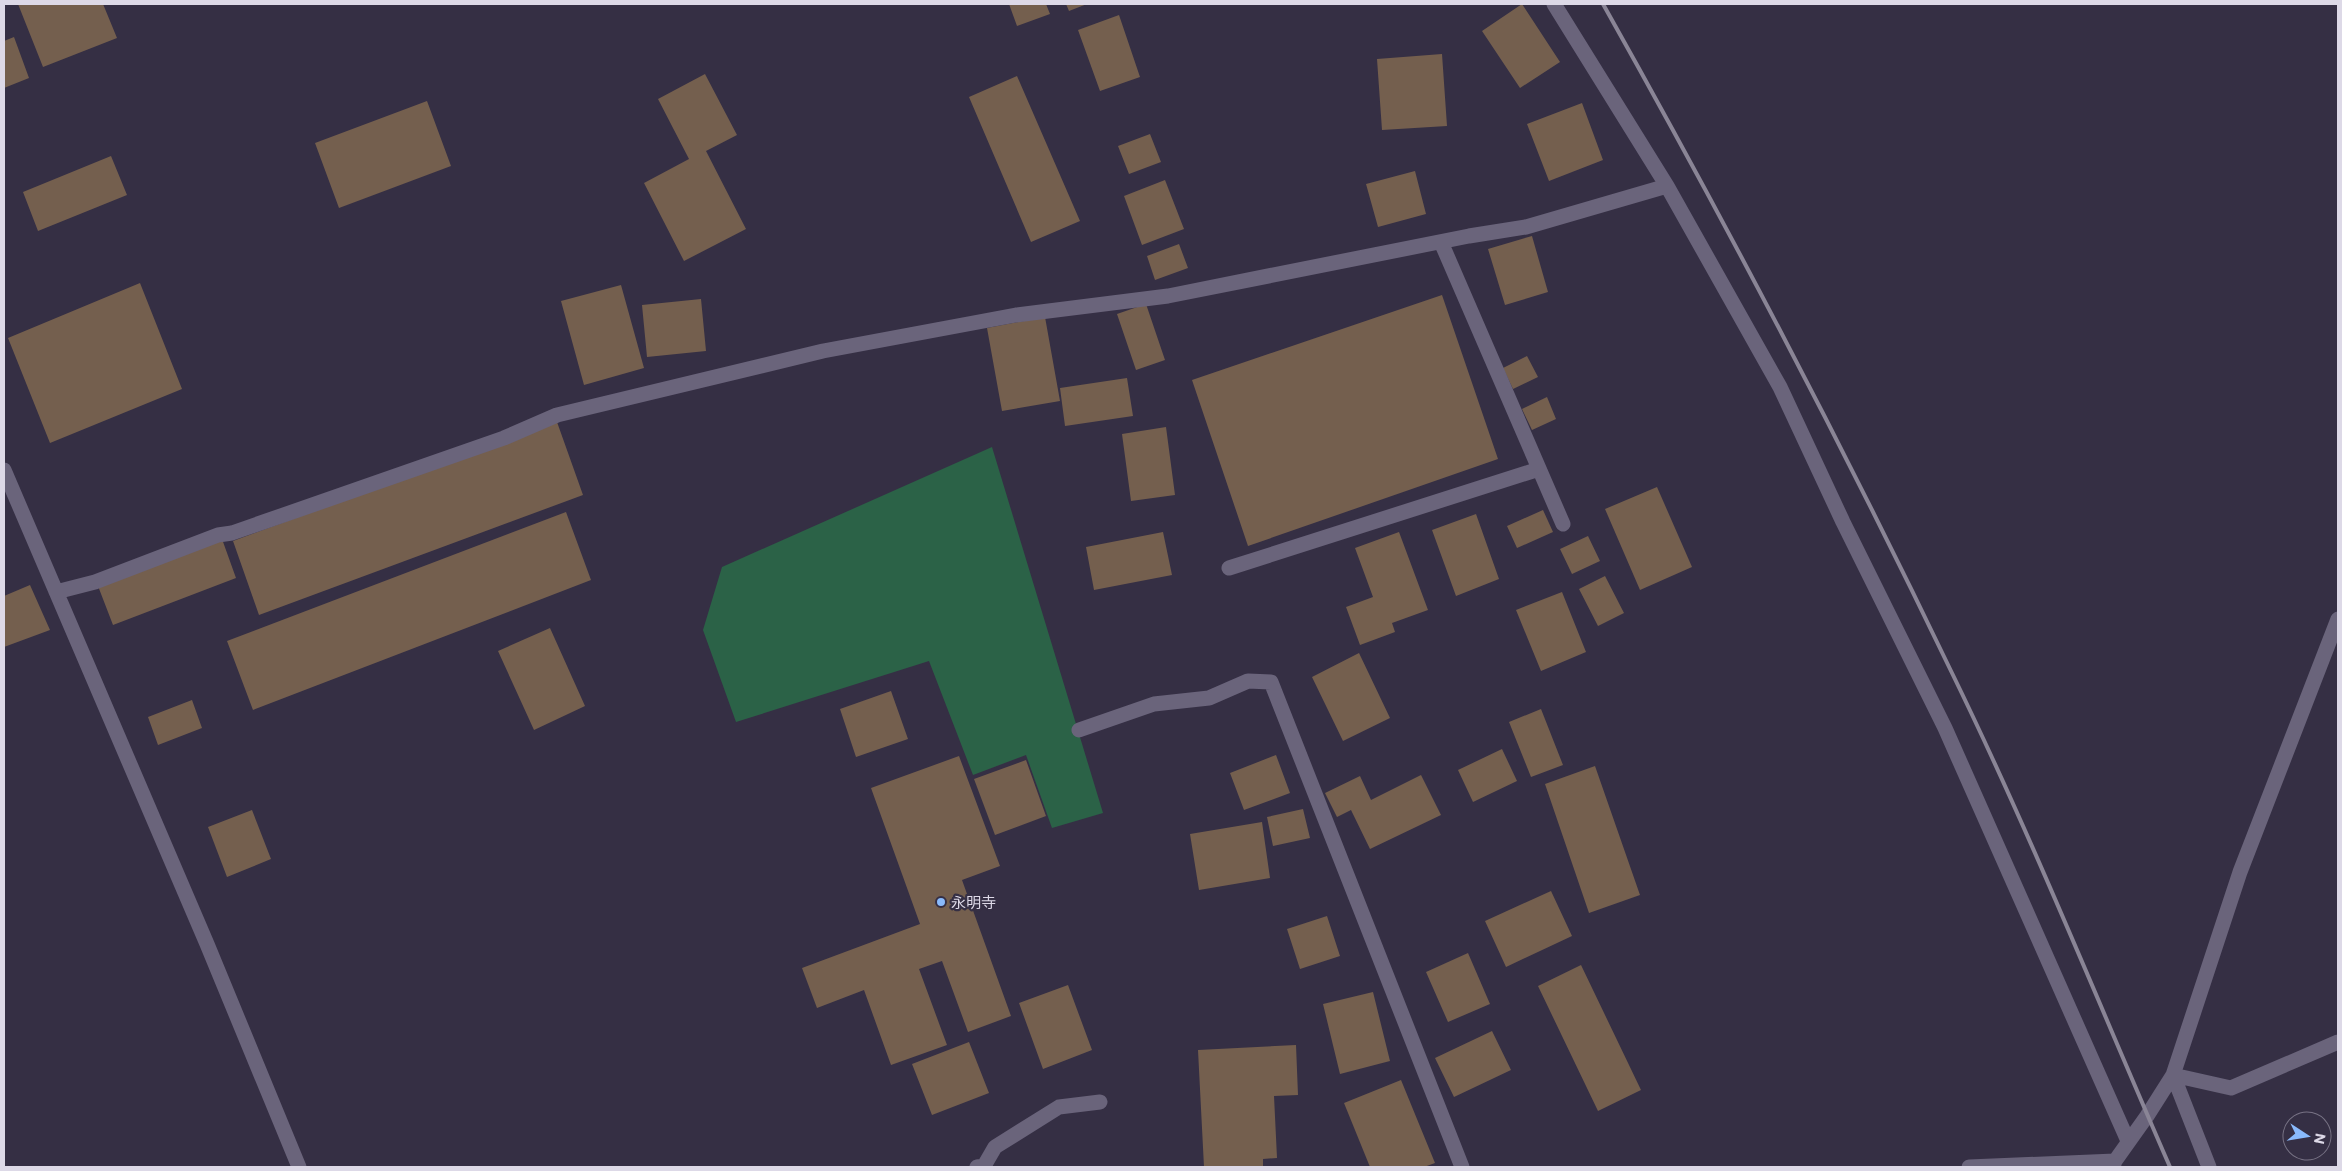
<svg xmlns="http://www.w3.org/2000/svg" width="2342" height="1171" viewBox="0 0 2342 1171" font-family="Commissioner,'Noto Sans JP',sans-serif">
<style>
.green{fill:#2b6247}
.building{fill:#745f4e}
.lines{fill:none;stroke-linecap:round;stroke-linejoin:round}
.lane{stroke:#6a647b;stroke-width:15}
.street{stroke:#6a647b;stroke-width:15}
.rail{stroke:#8a8596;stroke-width:4}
.poi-dot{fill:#89bafc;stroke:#352f44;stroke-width:2}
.labels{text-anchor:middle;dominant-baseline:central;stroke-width:4.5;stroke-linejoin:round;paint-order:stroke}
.poi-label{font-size:15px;fill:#ddd9e7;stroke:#352f44;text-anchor:start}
</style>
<rect width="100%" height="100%" fill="#352f44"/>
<path class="green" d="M992,447l111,366 -51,15 -26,-73 -53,20 -44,-114 -193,61 -33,-92 19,-63z"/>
<path class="building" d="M18,4h85l14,34 -74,29z
M1009,4h37l4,10 -33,12z
M1066,4h21l-18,7z
M1522,4l38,58 -40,26 -38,-57z
M1119,15l21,62 -40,14 -22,-61z
M14,37l15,41 -25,10v-47z
M1442,54l5,72 -65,4 -5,-71z
M705,74l32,61 -31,16 40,78 -62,32 -40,-78 45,-24 -31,-60z
M1017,76l63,145 -49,21 -62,-145z
M427,101l24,65 -112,42 -24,-65z
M1582,103l21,57 -54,21 -22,-57z
M1150,134l11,28 -32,12 -11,-28z
M111,156l16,39 -89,36 -15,-39z
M1415,171l11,43 -48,13 -12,-43z
M1165,180l19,49 -42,16 -18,-49z
M1532,236l16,56 -43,13 -17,-56z
M1179,244l9,24 -33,12 -8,-24z
M140,283l42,106 -132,54 -42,-105z
M621,285l23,83 -60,17 -23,-84z
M1442,295l56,164 -250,87 -56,-166z
M701,299l5,52 -59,6 -5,-52z
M1146,304l19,56 -29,10 -19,-56z
M1045,317l15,84 -58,10 -15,-83z
M1527,356l11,21 -25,12 -10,-21z
M1127,378l6,38 -68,10 -5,-38z
M1547,397l9,22 -24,11 -10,-21z
M557,422l26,73 -324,120 -26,-74z
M1166,427l9,68 -44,6 -9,-67z
M1657,487l35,80 -52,23 -35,-81z
M1543,510l10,22 -36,16 -10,-22z
M566,512l25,68 -338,130 -26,-69z
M1476,514l23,65 -43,17 -24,-66z
M1163,532l9,43 -78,15 -8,-43z
M1399,532l29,78 -36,13 3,9 -35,13 -14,-38 27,-10 -18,-49z
M1588,536l12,25 -28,13 -12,-25z
M222,539l14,39 -123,47 -15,-39z
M1605,576l19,37 -26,13 -19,-37z
M30,585l20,45 -46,17v-51z
M1562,592l24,60 -45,19 -25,-61z
M550,628l35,78 -51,24 -36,-79z
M1359,653l31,65 -47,23 -31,-64z
M891,691l17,48 -52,18 -16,-48z
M192,700l10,28 -44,17 -10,-28z
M1541,709l22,56 -32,12 -22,-55z
M1502,749l15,32 -44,21 -15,-32z
M1276,755l14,38 -46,17 -14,-37z
M959,756l41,110 -38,14 49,136 -43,16 -26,-71 -23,8 28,76 -56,20 -27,-75 -47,18 -15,-40 118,-44 -49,-136z
M1026,760l20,56 -51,19 -21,-56z
M1595,766l45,129 -51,18 -44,-129z
M1421,775l20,40 -71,34 -19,-39 -14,7 -12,-24 35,-17 11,24z
M1303,809l7,29 -37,8 -6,-29z
M252,810l19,49 -44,18 -19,-50z
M1262,822l8,56 -71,12 -9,-56z
M1551,891l21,45 -66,31 -21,-46z
M1327,916l13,40 -40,13 -13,-40z
M1468,953l22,51 -42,18 -22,-50z
M1581,965l60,125 -43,21 -60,-125z
M1068,985l24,65 -49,19 -24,-66z
M1373,992l17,69 -50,13 -17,-70z
M1492,1031l19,39 -57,27 -19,-39z
M969,1042l20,51 -57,22 -20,-51z
M1296,1045l2,50 -24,1 3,62 -14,1v8h-59l-6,-117z
M1401,1080l34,83 -11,4h-54l-26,-64z"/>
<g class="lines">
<path class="lane" d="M977,1167l7,-1 11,-19 64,-40 41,-5"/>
<path class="street" d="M1554,4l113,182 113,201 63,135 102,206 183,413
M1441,242l122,282
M4,470l203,474 92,223
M1229,568l310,-99
M56,592l39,-10 123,-47 14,-2 272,-95 53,-23 266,-64 193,-36 152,-19 301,-60 57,-9 141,-41
M1079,730l75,-26 55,-6 39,-17 23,1 191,485
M2173,1075l58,13 107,-46
M2173,1075l36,92
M1969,1167l146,-6
M2113,1167l2,-6 32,-45 26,-41 67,-203 98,-253"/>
<path class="rail" d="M1603,4c123,219 240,442 349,669 79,162 146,329 218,494"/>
</g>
<circle class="poi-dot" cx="941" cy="902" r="5"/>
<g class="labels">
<g class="poi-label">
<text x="951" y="902">永明寺</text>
</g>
</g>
<rect width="2342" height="1171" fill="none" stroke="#ddd9e7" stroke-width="10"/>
<g transform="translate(2307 1136) rotate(102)"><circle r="24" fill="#352f44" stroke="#787385"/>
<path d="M0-4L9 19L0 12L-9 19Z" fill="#89bafc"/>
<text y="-8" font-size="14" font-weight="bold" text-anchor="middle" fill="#ddd9e7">N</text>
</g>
</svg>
